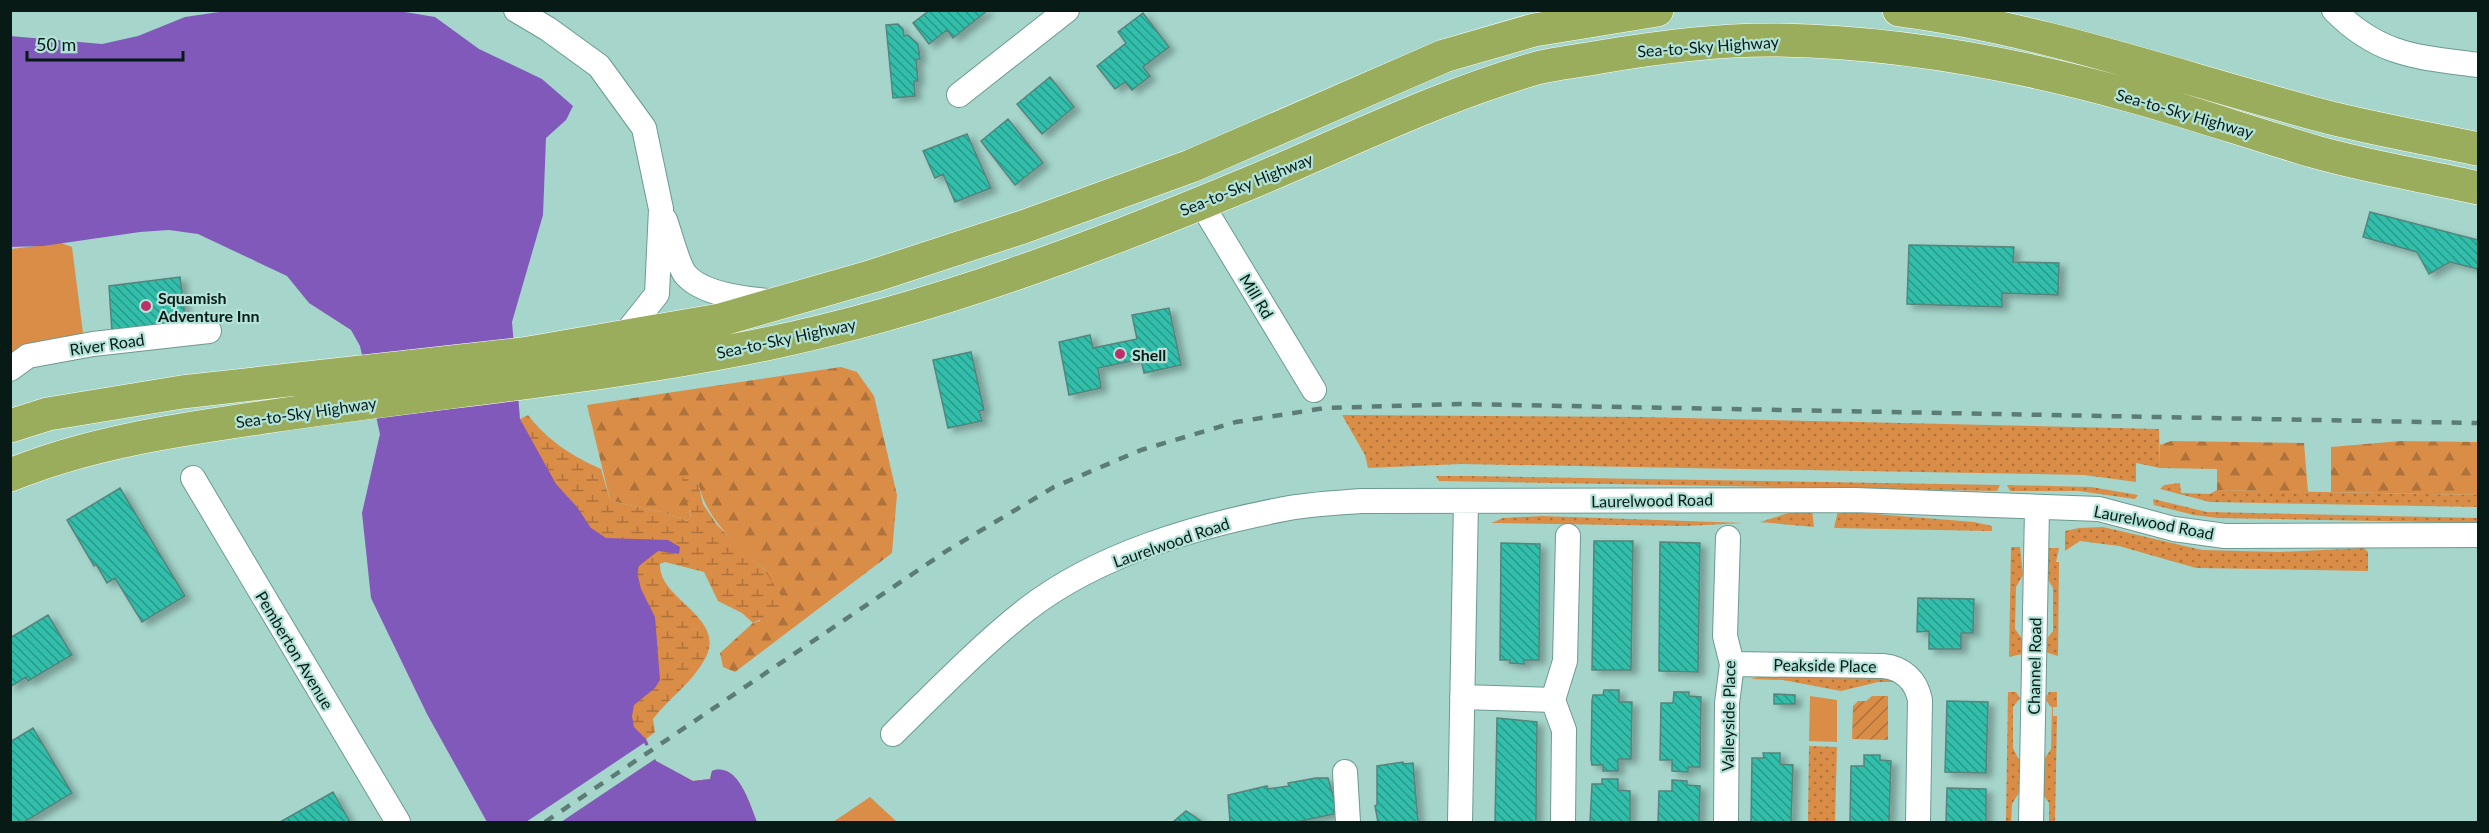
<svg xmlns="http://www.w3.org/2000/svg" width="2489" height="833" viewBox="0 0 2489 833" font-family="Lato,sans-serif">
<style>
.grass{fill:url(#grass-dots)}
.forest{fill:url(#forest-firs)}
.wetland{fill:url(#wetland-marsh)}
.park{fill:#da8d47}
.garden{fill:url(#garden-furrows)}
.water{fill:#8159ba}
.pier{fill:#a5d5cb}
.building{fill:url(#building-back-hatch);stroke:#57847b;stroke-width:1.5;filter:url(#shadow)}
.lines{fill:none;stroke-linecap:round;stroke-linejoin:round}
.minor-casing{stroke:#6c9a90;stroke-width:26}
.highway-casing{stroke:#fff;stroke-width:34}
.minor{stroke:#fff;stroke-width:24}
.highway{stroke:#99ad5c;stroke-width:33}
.rail{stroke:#5b7d76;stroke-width:4.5;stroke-dasharray:10 10;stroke-linecap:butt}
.poi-dot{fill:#bc3169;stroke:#b2e2d8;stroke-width:2}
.labels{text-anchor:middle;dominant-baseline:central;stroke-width:4.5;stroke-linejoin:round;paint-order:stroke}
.street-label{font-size:16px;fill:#071a16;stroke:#b2e2d8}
.poi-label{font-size:16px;font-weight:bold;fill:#071a16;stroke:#b2e2d8;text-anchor:start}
</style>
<defs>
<pattern id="grass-dots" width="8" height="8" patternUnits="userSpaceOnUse" patternTransform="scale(1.5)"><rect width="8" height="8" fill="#da8d47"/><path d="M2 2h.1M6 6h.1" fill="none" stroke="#af723a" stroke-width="1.8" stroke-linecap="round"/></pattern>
<pattern id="forest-firs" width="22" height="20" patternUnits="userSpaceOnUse" patternTransform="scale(1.5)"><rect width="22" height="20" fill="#da8d47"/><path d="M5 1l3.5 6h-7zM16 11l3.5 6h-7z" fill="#af723a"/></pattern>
<pattern id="wetland-marsh" width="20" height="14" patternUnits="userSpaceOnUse" patternTransform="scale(1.5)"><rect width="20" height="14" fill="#da8d47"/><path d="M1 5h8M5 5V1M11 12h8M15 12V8" fill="none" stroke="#af723a"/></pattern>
<pattern id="garden-furrows" width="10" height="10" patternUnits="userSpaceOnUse" patternTransform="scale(1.5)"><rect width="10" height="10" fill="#da8d47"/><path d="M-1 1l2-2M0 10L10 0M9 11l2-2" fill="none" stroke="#af723a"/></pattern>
<pattern id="building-back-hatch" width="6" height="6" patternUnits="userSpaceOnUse" patternTransform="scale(1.5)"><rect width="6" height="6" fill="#31beaa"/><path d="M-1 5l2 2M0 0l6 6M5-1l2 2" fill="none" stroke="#289a89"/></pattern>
<filter id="shadow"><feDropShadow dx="6" dy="4" stdDeviation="3" flood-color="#0004"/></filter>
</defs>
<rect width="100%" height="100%" fill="#a5d5cb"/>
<path class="grass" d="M1342,415l298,2 519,12 1,39 -24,-5v19l-52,-7 -623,-11 -93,4 -3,-13z
M1436,476h34l530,9 -3,6 -558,-10z
M2180,483l1,10 29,1 7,-4 261,5v12l-268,-5 -50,-13 4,-4z
M2007,485l84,2 47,8 -3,4 -56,-8h-69z
M2153,499l54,13 271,6v5l-260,-5 -24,-3 -40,-10z
M1812,510l2,17 -54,-5 35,-11z
M1838,511l136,11 18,4v5l-158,-3z
M1542,516l202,7 -59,3 -194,-3 12,-5z
M2103,527l99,23 77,2 85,-4 4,4v19l-172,-3 -77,-22 -39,-5 -15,10v-20l14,-3z
M2011,547h9l3,28 -7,12 -1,42 8,11 -1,14 -13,3z
M2049,548h10l-3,14h3l-1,94 -13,-4v-11l8,-10v-43l-6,-10z
M1766,675l119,3 12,4h-19l-37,9 -58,-11 -32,-1z
M2008,692h8l4,6 -7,9v41l7,14v29l-8,13 -1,18h-5z
M2049,692h8v15h-4v9h4l-2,106h-6v-19l-7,-10 1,-32 8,-12 1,-41 -7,-9z
M1809,746l28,1 -2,75h-27z"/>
<path class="forest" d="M841,367l16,5 17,24 23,99 -5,58 -157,119 -12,-5 -3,-14 33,-30 7,-2 5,-50c-28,-27 -57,-48 -67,-88l-9,28 2,6 -4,4c-23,-11 -52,-13 -77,-21l-23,-95z
M2171,441l133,2 4,49 -91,-2v-21l-57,-1v-23z
M2401,441l77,1v53l-147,-3v-45z"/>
<path class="wetland" d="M528,415c20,26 44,41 73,54l9,31c25,8 54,10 77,21l4,-4 -9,-35 1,-6 7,-1 8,8 5,21 14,21 48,46 19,29 -10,13 -21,10 -11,-10 -24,-12 -14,-29 -39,-10 -5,2c-2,36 68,53 45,95 -13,24 -36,39 -52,60l2,13 -9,7 10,22 37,20 17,-2 2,-8c26,-10 38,34 45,51l-112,-45 -125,-358z"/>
<path class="park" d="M61,243l11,4 11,86 -72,27v-111z
M1810,696l27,4v42l-28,-1z
M870,797l27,25h-64z"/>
<path class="garden" d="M1872,696h16v44l-36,-1 1,-33 5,-5h8z"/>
<path class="water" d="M226,11h173l36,6 44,32 63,30 31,27 -7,14 -20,18 -3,77 -31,107 8,97 36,65 21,23 14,21 15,10 62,2 12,7 -1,7 -21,-3 -19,15 -2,6 4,17 14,28 5,63 -5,8 -21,17 -2,11 2,11 12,12 10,22 37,20 17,-2 2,-8c26,-10 38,34 45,51h-270l-60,-108 -56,-116 -9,-85 18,-79 -20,-88 -9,-16 -42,-27 -22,-27 -89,-42 -29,-4 -29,2 -97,14 -32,1 -1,-211 92,8 36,-8 47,-19z"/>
<path class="pier" d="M644,743l2,3 5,-3 6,13 -2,3 -94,63h-35z"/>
<path class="building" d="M930,10h58l-35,28 -6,-8 -18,14 -16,-21z
M1143,13l26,34 -26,20 7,9 -18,14 -7,-8 -10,7 -18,-23 29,-23 -8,-11z
M898,24l5,5 1,7 4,-1 10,9 2,15h-4l2,22h-4l1,15 -22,2 -7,-73z
M1050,77l24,30 -32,27 -25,-30z
M1008,119l35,44 -28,22 -34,-44z
M967,134l24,54 -36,14 -12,-28 -8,4 -12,-27z
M2370,212l108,28v29l-28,-7 -21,12 -12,-22 -54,-15z
M1909,245l105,2 -1,15 46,1 -1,32 -56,-2v14l-95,-3z
M180,277l6,47 -74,8 -3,-46z
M1169,308l12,57 -37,8 -3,-14 -43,9 3,20 -32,7 -10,-53 31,-7 3,13 44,-9 -5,-24z
M971,352l13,58 -5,1 3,10 -34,7 -15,-68z
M120,488l65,108 -43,26 -27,-44 -8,5 -11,-19 -2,2 -27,-46z
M1594,541h39l-2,129h-39z
M1660,542l40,1 -2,129 -39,-1z
M1501,543l39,1 -1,116h-15v4l-14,-1v-3h-10z
M1918,598l56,1 -1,34h-12v16h-32v-18l-12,1z
M48,615l24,40 -44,26 -2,-4 -16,10v-49z
M1604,690h15v12h13l-1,57h-13v12h-15v-6h-11l-1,-6 1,-58 1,-6h10z
M1674,692h15v4l12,1 -1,70h-12v5l-16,-1v-11h-12l1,-57h12z
M1774,694l21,1v9h-21z
M1947,701l41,1 -2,71 -41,-1z
M1497,718l40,4 -1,100h-41z
M33,728l39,65 -48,29h-14v-80z
M1763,753h17v11l13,1 -2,57h-40l1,-64h12z
M1864,755h16v5l11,1 -2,61h-39l1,-56h13z
M1403,762l1,2 9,-1 5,59h-40l-3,-16 2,-1v-39z
M1316,778h12l7,25 -1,11 -38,8h-66l-2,-27 39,-9 1,3 21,-3 -1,-3z
M1602,779h16v11l12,1v31h-40l2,-38h10z
M1672,780l15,1v4l13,1 -1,36h-41l1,-31h13z
M1947,788l39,1v33h-40z
M333,792l17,30h-70z
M1186,811l8,5 8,6h-29z"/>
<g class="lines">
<defs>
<path id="minor" d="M516,10l32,19 51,37 45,62 17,81 -4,85 -35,44
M2334,10c45,46 84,47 144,55
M959,95l108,-85
M1201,203l113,187
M665,220c5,13 12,43 20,54 16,20 60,25 84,27
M10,369l18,-13 65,-12 116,-13
M193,478l205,344
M1732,664l151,2c20,2 33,14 37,34l-2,122
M1462,697l91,3 11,30 -1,92
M1553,700l12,-39 3,-125
M893,734c43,-42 85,-86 133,-124 72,-56 170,-84 258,-101 25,-5 51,-6 77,-8l493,-1 245,9 75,20 51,7 253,-1
M1345,772l3,50
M1460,822l6,-321
M1726,822l1,-119 5,-39 -7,-28 3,-98
M2031,822l6,-313"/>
<path id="highway" d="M1899,10c147,19 289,71 432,108 49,12 99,21 147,31
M10,426l38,-12 134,-22 341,-38 197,-34 153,-44 150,-49 168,-61 253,-110 90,-26 123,-20
M10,475c84,-34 174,-46 262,-59 165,-25 331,-38 494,-72 168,-35 328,-96 486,-162 93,-39 187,-86 285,-114 21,-5 42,-7 63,-11 58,-10 120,-18 179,-17 118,2 239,24 353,56 62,17 122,38 184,56 53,15 109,24 162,36"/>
</defs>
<use href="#minor" class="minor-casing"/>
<use href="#highway" class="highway-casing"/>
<use href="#minor" class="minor"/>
<use href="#highway" class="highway"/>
<path class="rail" d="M545,822l403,-272 106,-63 87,-37 95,-28 89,-14 136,-4 1017,19"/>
</g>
<g class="poi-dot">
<circle cx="146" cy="306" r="6"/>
<circle cx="1120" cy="354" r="6"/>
</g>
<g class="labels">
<g class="street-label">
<text transform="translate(1708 46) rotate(-4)">Sea-to-Sky Highway</text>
<text transform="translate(2185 113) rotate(16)">Sea-to-Sky Highway</text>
<text transform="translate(1246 184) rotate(-22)">Sea-to-Sky Highway</text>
<text transform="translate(1257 296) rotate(59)">Mill Rd</text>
<text transform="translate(786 338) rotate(-12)">Sea-to-Sky Highway</text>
<text transform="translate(107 344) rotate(-8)">River Road</text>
<text transform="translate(306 412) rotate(-8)">Sea-to-Sky Highway</text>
<text transform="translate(1652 500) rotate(-1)">Laurelwood Road</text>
<text transform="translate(2154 522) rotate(11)">Laurelwood Road</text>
<text transform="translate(1171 542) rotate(-19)">Laurelwood Road</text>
<text transform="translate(295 650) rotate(59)">Pemberton Avenue</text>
<text transform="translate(1825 665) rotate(1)">Peakside Place</text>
<text transform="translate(2034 666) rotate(-89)">Channel Road</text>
<text transform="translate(1728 716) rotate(-89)">Valleyside Place</text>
</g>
<g class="poi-label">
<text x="158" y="297">Squamish<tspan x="158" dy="18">Adventure Inn</tspan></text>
<text x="1132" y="354">Shell</text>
</g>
</g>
<rect width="2489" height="833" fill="none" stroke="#071a16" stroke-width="24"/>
<path d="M27 51v9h156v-9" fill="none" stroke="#071a16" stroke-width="3"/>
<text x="36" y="51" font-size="18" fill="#071a16" stroke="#b2e2d8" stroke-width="4.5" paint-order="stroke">50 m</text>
</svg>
